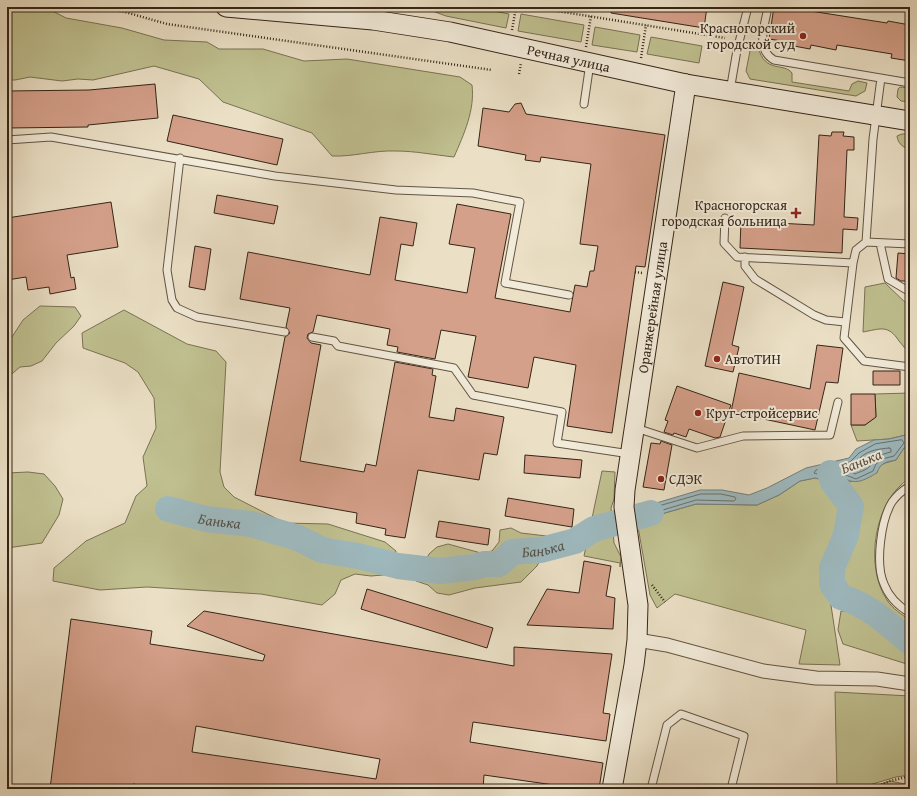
<svg xmlns="http://www.w3.org/2000/svg" width="917" height="796" viewBox="0 0 917 796" font-family="'Gentium Book Plus',serif">
<style>
.green{fill:#c0c090;stroke:#7a7254}
.water{fill:#9ebac0;stroke:#747e7c}
.lines{fill:none;stroke-linecap:round;stroke-linejoin:round}
.shore{stroke:#69706c;stroke-width:1}
.river{stroke:#9ebac0;stroke-width:26}
.building{fill:#d5a08a;stroke:#342517;fill-rule:evenodd}
.service-casing{stroke:#625443;stroke-width:9}
.minor-casing{stroke:#625443;stroke-width:15}
.secondary-casing{stroke:#342517;stroke-width:21}
.path{stroke:#342517;stroke-width:2.5;stroke-dasharray:1 2;stroke-linecap:butt}
.service{stroke:#f2ebda;stroke-width:7}
.minor{stroke:#f2ebda;stroke-width:13}
.secondary{stroke:#f2ebda;stroke-width:19}
.poi-dot{fill:#8f2418;stroke:#f2ebda;stroke-width:1.5}
.labels{text-anchor:middle;dominant-baseline:central;stroke-width:4;stroke-linejoin:round;paint-order:stroke}
.poi-label{font-size:14px;fill:#342517;stroke:#f2ebda;text-anchor:start}
.street-label{font-size:14px;fill:#342517;stroke:#f2ebda}
.water-label{font-size:15px;font-style:italic;fill:#54524a;stroke:#f2ebda}
</style>
<rect width="100%" height="100%" fill="#ebe0c6"/>
<filter id="stains"><feTurbulence type="fractalNoise" baseFrequency=".005" numOctaves="4"/><feColorMatrix values="0 0 0 0 .2 0 0 0 0 .09 0 0 0 0 .02 0 0 0 .5 -.17"/></filter>
<radialGradient id="worn" r=".72"><stop offset=".6" stop-color="#630" stop-opacity="0"/><stop offset="1" stop-color="#630" stop-opacity=".3"/></radialGradient>
<path class="green" d="M7,7h38l21,11 56,10 42,12 43,2 12,7h44l41,12 43,-2 113,18 12,8c3,25 -8,49 -18,72 -19,-2 -39,-6 -58,-6 -22,-1 -43,6 -64,5l-20,-23 -89,-31 -24,-23 -45,-13 -61,14 -15,-1 -16,2 -32,-4 -15,3h-8z
M434,7h38l37,7 -3,14 -60,-12 -11,-4z
M521,14l63,11 -3,17 -63,-11z
M595,27l45,8 -3,17 -45,-7z
M651,37l51,9 -3,17 -52,-9z
M751,46l7,1c7,27 26,15 34,26v9l57,9 3,-7 6,-3 9,2 -2,8 -9,5 -106,-17 -4,-8z
M900,87l10,1v14l-9,-1 -4,-4 1,-8z
M902,134h8v16c-7,-3 -12,-6 -13,-14z
M885,283l25,24v45c-5,-2 -7,-7 -11,-11 -11,-17 -19,-12 -36,-9l2,-45z
M40,306l35,1 6,9 -7,10 -18,17 -14,18 -11,5 -11,1 -13,11v-38h3l13,-20z
M124,310l63,34 29,7 10,11 -6,110 4,15 10,10 51,26 43,1 57,18 11,9 -1,23 -24,2 -16,-2 -14,6 -6,14 -13,11 -61,-11 -114,-7 -47,3 -47,-9 1,-13 32,-27 39,-18 11,-27 11,-10 -4,-29 13,-29 -2,-30 -16,-26 -13,-9 -42,-15 -1,-15z
M910,393v41l-21,5 -32,2 -6,-16h14l11,-8 -1,-23z
M910,446v32c-36,22 -46,88 -23,122 6,9 14,14 23,20v6l-6,-1 6,2v38l-67,-21 -5,-14 3,-19h14l29,10 -29,-20 -14,-4 -9,-13v-16l14,-33 5,-29 -17,-23 5,19 1,26 -12,32 1,32 11,73 -41,-1 7,-34 -131,-36 -18,14 -7,-13 -13,-74 59,-17 61,1 22,-10 21,-14 15,-3 18,4 9,-5 8,5 35,-19 11,-3 8,-12z
M602,471l13,1 -1,27 -3,9 3,35 7,14 -1,10v-4l-36,-7z
M28,472l16,2 11,12 8,13 -4,16 -17,28 -35,5v-33l2,-4 -2,-2v-36z
M511,528l10,5 34,4 -4,11 -9,8 -5,10 -16,16 -46,6 -26,7 -12,-2 -9,-8 -12,-4 13,-27 8,-7 11,-3 33,9 11,-2 7,-9 1,-12z
M835,692l75,4v79l-14,2 -40,12h-19z
M890,781l20,4v4h-43z"/>
<path class="water" d="M910,434v12l-6,2 -8,12c-10,2 -16,3 -19,13 -13,7 -21,13 -35,4l-9,5 -18,-4 -15,3 -21,14 -22,10 -61,-1 -59,17 -1,-12 64,-19h22l27,5 18,-7 39,-20 43,-10 7,-9 18,-9 15,-1z"/>
<g class="lines">
<path class="shore" d="M902,440l2,3 -10,13 -12,3 -6,5 -3,7 -17,8 -13,-5 -10,4 -19,-5 2,-3 34,-8 9,-9 16,-9z
M889,448l2,1v3c-12,3 -14,4 -21,14 -3,4 -11,6 -15,8l-7,-4 1,-2c6,-3 8,-7 12,-11 8,-7 18,-8 28,-9z
M701,494h20l14,3 1,2 -2,2 -38,-1 -53,16 -3,-1 2,-4z"/>
<g class="river">
<path d="M830,473l3,9 18,24 -5,29 -14,33v16l9,13c28,8 47,27 69,45"/>
<path id="s1" d="M168,509l38,10 45,5 47,14 24,12 36,6 40,10 42,5 35,-4 9,-3h15l13,-12 29,-2 34,-9 19,-12 57,-16"/>
</g>
</g>
<path class="building" d="M612,7h95l-3,21 -93,-15z
M774,7h11l102,16 1,-2 22,4v36l-19,-3 1,-4 -55,-9 -1,5 -25,-5 -1,4 -16,-3 1,-3 -26,-4z
M155,84l3,34 -70,7v2l-81,1v-37l82,-1z
M521,103l5,11 139,21 -20,132 -9,-1 -24,167 -45,-7 9,-61 -42,-8 -6,31 -60,-11 8,-41 -35,-6 -6,29 -38,-7 1,-5 -11,-2 3,-16 -73,-14 -4,17 -5,2 -1,4 4,5 10,2 -21,116 64,11 2,-8 10,2 19,-104 38,7 -1,6 4,1 -7,41 25,4 2,-13 48,9 -7,38 -13,-2 -5,27 -61,-10 -13,68 -20,-3 1,-6 -30,-6 1,-10 -102,-18 30,-158 5,-4 -4,-6 4,-19 -50,-9 8,-47 122,23 10,-58 37,6 -4,23 -12,-2 -6,36 72,13 8,-45 -26,-4 8,-40 54,10 -16,84 75,14 5,-27 12,2 3,-16h4l4,-25 -18,-2 11,-80 -50,-7 -1,5 -15,-2 1,-5 -48,-9 5,-38 26,4 6,-8z
M173,115l110,24 -6,26 -110,-24z
M832,132h12l-1,4 11,1v13h-7l-3,67 14,1 -1,12 -14,-1 -1,24 -102,-5 1,-27 73,4 5,-90 12,1z
M217,195l61,11 -4,18 -60,-11z
M111,202l7,45 -51,8 4,23 3,-1 2,12 -26,5 -1,-7 -21,3 -2,-13 -19,3v-62z
M195,246l16,3 -6,41 -16,-3z
M898,253l12,1v27h-9l-5,-3z
M723,282l21,5 -12,58 7,2 -6,25 -28,-6z
M817,345l26,3 -5,35 -12,-1 -11,48 -84,-18 8,-39 71,16z
M873,371h27v14h-27z
M677,386l54,19 -11,32 -5,1 -26,-9 -3,8 -12,-4 -1,2 -9,-3 4,-11 -3,-1z
M851,394h24l1,23 -11,8h-14z
M661,441l11,4 -8,45 -21,-3 8,-44 9,1z
M525,455l57,5 -2,18 -56,-5z
M508,498l66,11 -2,18 -67,-11z
M439,521l51,8 -2,16 -52,-8z
M584,561l27,5 -5,30 9,2 -2,31 -86,-4 20,-36 32,4z
M367,589l126,39 -6,20 -126,-39z
M204,611l310,55v-19l98,7 -9,59 7,1 -4,27 -133,-19 -3,20 133,21 -4,26h-17l-98,-14 -1,14h-317l-33,-5 -1,5 -46,-4v4h-36l21,-170 81,12 -2,13 113,17 2,-6 -78,-29zM196,726l184,33 -4,20 -184,-27z"/>
<g class="lines">
<defs>
<path id="service" d="M768,7c-3,18 -13,42 6,53l136,23
M881,78l-8,61 -7,103 44,2
M730,91l7,-41 11,-43
M584,104l6,-41
M7,140l44,-3 224,39 121,14 77,3 47,9 -15,81 64,12
M180,158l-13,112 5,30 5,8 20,9 88,15
M725,218l-1,25 13,14 116,6 3,-13 10,-8
M880,243l8,36 22,13
M745,257v9l10,13 59,36 12,5 19,2
M853,263l-9,75 20,23 46,6
M312,337l22,4 4,5 116,22 19,27 89,17 -5,31 73,11
M636,428l61,20 46,-12 87,-1 8,-33
M910,486c-7,4 -13,9 -18,16 -11,18 -17,62 -8,82 5,13 14,22 26,29
M651,789l16,-64 14,-11 63,22 -13,53"/>
<path id="minor" d="M637,640l30,5 96,26 53,7 61,1 33,5"/>
<g id="secondary">
<path id="s2" d="M226,7l147,13 77,12 236,52 224,37"/>
<path id="s3" d="M612,789l22,-124 3,-25 1,-35 -14,-98 1,-17 61,-406"/>
</g>
</defs>
<use href="#service" class="service-casing"/>
<use href="#minor" class="minor-casing"/>
<use href="#secondary" class="secondary-casing"/>
<path class="path" d="M96,7l29,5 42,12 325,46
M532,7l193,31
M809,11l1,-4
M512,30l4,-23
M586,47l5,-31
M641,58l5,-33
M519,74l2,-11
M635,272l7,1
M652,585l13,17
M870,789l20,-8 20,-5
M904,789l6,-6"/>
<use href="#service" class="service"/>
<use href="#minor" class="minor"/>
<use href="#secondary" class="secondary"/>
</g>
<g class="poi-dot">
<circle cx="803" cy="36" r="4"/>
<path d="M794 207h4v4h4v4h-4v4h-4v-4h-4v-4h4z"/>
<circle cx="717" cy="359" r="4"/>
<circle cx="698" cy="413" r="4"/>
<circle cx="661" cy="479" r="4"/>
</g>
<g class="labels">
<g class="poi-label">
<text x="795" y="28" text-anchor="end">Красногорский<tspan x="795" dy="16">городской суд</tspan></text>
<text x="787" y="205" text-anchor="end">Красногорская<tspan x="787" dy="16">городская больница</tspan></text>
<text x="725" y="359">АвтоТИН</text>
<text x="706" y="413">Круг-стройсервис</text>
<text x="669" y="479">СДЭК</text>
</g>
<g class="street-label">
<text stroke="none"><textPath href="#s2" startOffset="347">Речная улица</textPath></text>
<text stroke="none"><textPath href="#s3" startOffset="487">Оранжерейная улица</textPath></text>
</g>
<g class="water-label">
<text transform="translate(861 461) rotate(-22)">Банька</text>
<text stroke="none"><textPath href="#s1" startOffset="53">Банька</textPath></text>
<text stroke="none"><textPath href="#s1" startOffset="389">Банька</textPath></text>
</g>
</g>
<rect width="917" height="796" fill="none" stroke="#ebe0c6" stroke-width="24"/>
<rect x="8" y="8" width="901" height="780" fill="none" stroke="#342517" stroke-width="2"/>
<rect x="12" y="12" width="893" height="772" fill="none" stroke="#342517"/>
<rect width="100%" height="100%" filter="url(#stains)"/>
<rect width="100%" height="100%" fill="url(#worn)"/>
</svg>
